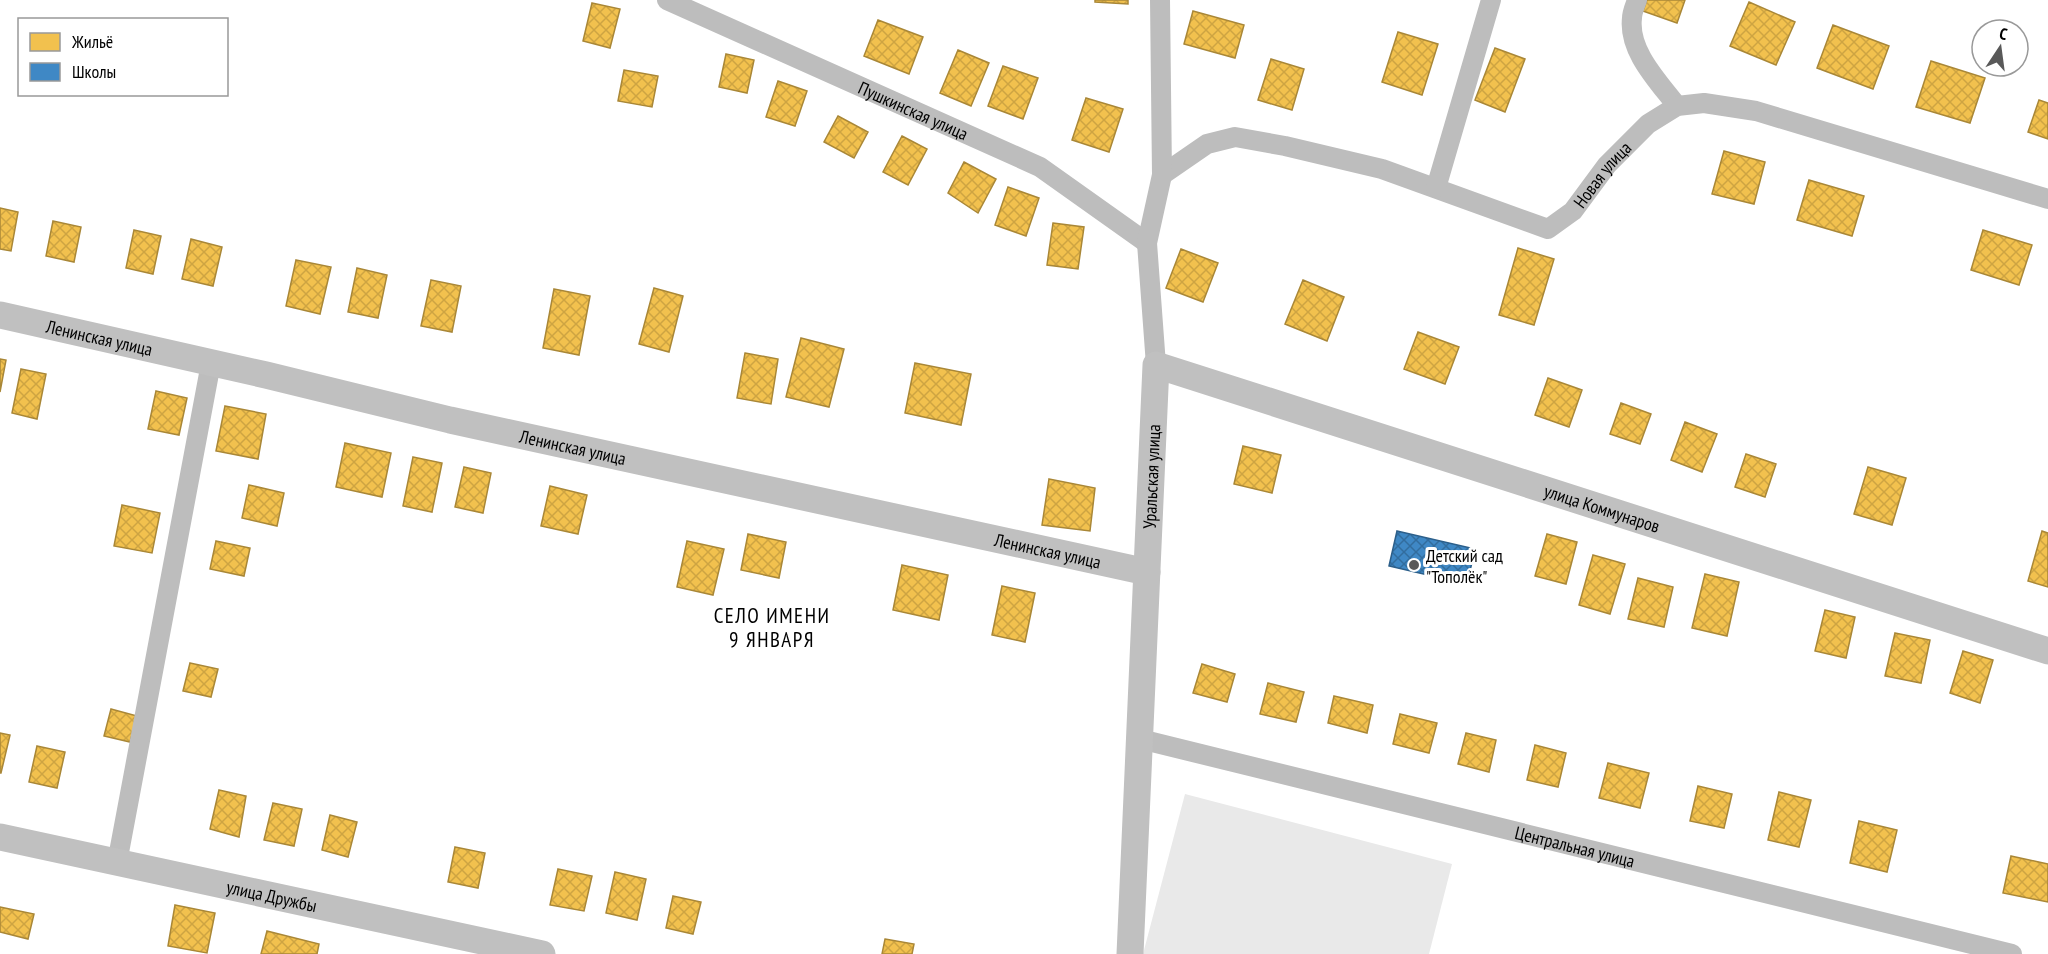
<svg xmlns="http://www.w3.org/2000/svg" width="2048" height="954" viewBox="0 0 2048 954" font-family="'PT Sans Narrow',sans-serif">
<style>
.park{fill:#e9e9e9}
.homes{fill:url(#homes-cross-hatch);stroke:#a98737;stroke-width:1.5}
.schools{fill:url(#schools-cross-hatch);stroke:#2c5f8a;stroke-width:1.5}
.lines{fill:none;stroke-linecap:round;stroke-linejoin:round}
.street{stroke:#bdbdbd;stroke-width:20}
.secondary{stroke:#c0c0c0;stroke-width:27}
.poi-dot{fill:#595959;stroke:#fff;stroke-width:2}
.labels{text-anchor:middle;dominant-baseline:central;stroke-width:6;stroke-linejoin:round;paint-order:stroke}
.street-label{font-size:18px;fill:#000;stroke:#fff}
.poi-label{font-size:18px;fill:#000;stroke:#fff;text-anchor:start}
.quarter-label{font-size:21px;letter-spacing:1.5px;fill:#000;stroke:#fff}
</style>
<defs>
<pattern id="homes-cross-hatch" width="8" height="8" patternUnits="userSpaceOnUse" patternTransform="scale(1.5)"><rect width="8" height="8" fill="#f2c14e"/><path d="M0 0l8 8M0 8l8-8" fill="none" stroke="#cea442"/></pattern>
<pattern id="schools-cross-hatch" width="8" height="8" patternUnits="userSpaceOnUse" patternTransform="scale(1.5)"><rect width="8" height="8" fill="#3f88c5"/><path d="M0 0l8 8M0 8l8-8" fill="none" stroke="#326d9e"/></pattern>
</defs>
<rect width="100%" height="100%" fill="#fff"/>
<path class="park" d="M1185,794l267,70 -23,90h-286z"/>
<path class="homes" d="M1095,0h33v4l-33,-2z
M1647,0h38l-8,23 -34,-12z
M1749,2l46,20 -19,43 -46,-19z
M592,3l28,6 -10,39 -27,-7z
M1193,11l51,14 -9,33 -51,-14z
M878,20l45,17 -14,37 -45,-18z
M1833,25l56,21 -16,43 -56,-21z
M1398,32l40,12 -16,51 -40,-13z
M1495,48l30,11 -20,53 -30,-12z
M958,50l31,13 -18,43 -31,-13z
M726,54l28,6 -7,33 -28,-6z
M1271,59l33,10 -12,41 -34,-10z
M1931,61l54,17 -15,45 -54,-16z
M1003,66l35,12 -15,41 -35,-13z
M624,70l34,6 -6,31 -34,-6z
M778,81l29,10 -12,35 -29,-9z
M1086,98l37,11 -14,43 -37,-12z
M2039,100l9,3v36l-20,-7z
M838,116l30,16 -14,26 -30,-16z
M902,136l25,13 -19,36 -25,-13z
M1724,151l41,11 -11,42 -42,-10z
M964,162l32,17 -18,34 -30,-20z
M1809,180l55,16 -12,40 -55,-16z
M1008,187l31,11 -13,38 -31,-11z
M0,208l18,4 -7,39 -11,-2z
M53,221l28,6 -7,35 -28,-6z
M1053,223l31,4 -6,42 -31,-4z
M134,230l27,6 -8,38 -27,-6z
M1983,230l49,15 -13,40 -48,-15z
M191,239l31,8 -9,39 -31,-7z
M1518,248l36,11 -20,66 -35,-10z
M1181,249l37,14 -15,39 -37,-14z
M296,260l35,7 -11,47 -34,-8z
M357,268l30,7 -9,43 -30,-6z
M431,280l30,6 -9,46 -31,-6z
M1303,280l41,17 -17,44 -42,-17z
M654,288l29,8 -14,56 -30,-8z
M554,289l36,7 -11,59 -36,-7z
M1418,332l41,15 -14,37 -41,-15z
M801,338l43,11 -15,58 -43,-10z
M745,353l33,6 -7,45 -34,-6z
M0,359l6,1 -6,32z
M915,363l56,11 -10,51 -56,-12z
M21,369l25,5 -9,45 -25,-6z
M1548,378l34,12 -13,37 -34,-12z
M156,391l31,7 -8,37 -31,-6z
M1621,403l30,11 -11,30 -30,-10z
M225,406l41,8 -8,45 -42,-8z
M1685,422l32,12 -15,38 -31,-12z
M345,443l46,10 -9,44 -46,-10z
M1243,446l38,9 -9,38 -38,-9z
M1746,454l30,10 -11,33 -30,-10z
M413,457l29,6 -10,49 -29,-6z
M464,467l27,6 -8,40 -28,-6z
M1868,467l38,11 -14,47 -38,-11z
M1049,479l46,9 -5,43 -48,-6z
M249,485l35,8 -7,33 -35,-8z
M550,486l37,9 -9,39 -37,-8z
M122,505l38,8 -8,40 -38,-7z
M2042,531l6,2v54l-20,-6z
M748,534l38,8 -7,36 -38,-8z
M1547,534l30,8 -11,42 -31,-8z
M216,541l34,7 -6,28 -34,-7z
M687,541l37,8 -11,46 -36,-8z
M1593,555l32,9 -15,50 -31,-9z
M902,565l46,10 -9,45 -46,-10z
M1705,574l34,8 -12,54 -35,-8z
M1638,578l35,9 -9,40 -36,-8z
M1002,586l33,7 -10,49 -33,-7z
M1825,610l30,7 -9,41 -31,-7z
M1895,633l35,7 -9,43 -36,-7z
M1963,651l30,9 -13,43 -30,-10z
M190,663l28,6 -7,28 -28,-6z
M1202,664l33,10 -8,28 -34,-9z
M1268,683l36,9 -8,30 -36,-8z
M1334,696l39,9 -6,28 -39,-10z
M111,709l26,7 -7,26 -26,-6z
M1400,714l37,9 -8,30 -36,-9z
M0,733l10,2 -9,38h-1z
M1466,733l30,7 -7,32 -31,-8z
M1535,745l31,8 -8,34 -31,-7z
M37,746l28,6 -8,36 -28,-6z
M1608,763l41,10 -9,35 -41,-10z
M1698,786l34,8 -8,34 -34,-7z
M219,790l27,6 -7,41 -29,-8z
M1779,792l32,8 -12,47 -31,-7z
M273,803l29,6 -8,37 -30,-6z
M330,815l27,7 -9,35 -26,-7z
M1859,821l38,9 -10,42 -37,-9z
M455,847l30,6 -7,35 -30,-6z
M2011,856l37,8v38l-45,-9z
M558,869l34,7 -8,35 -34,-6z
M615,872l31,7 -9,41 -31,-7z
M673,896l28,6 -8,32 -27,-6z
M175,905l40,8 -8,40 -39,-7z
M0,907l34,7 -6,25 -28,-7z
M267,931l52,13 -2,10h-56z
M885,939l29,5 -2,10h-30z"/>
<path class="schools" d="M1397,531l78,18 -8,35 -78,-18z"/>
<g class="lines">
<g class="street">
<path id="s1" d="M667,0l373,167 107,76"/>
<path d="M1637,0c-2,6 -5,12 -5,18 -4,33 26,63 45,88"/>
<path id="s2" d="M1162,175l45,-31 28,-7 50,9 97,23 166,60 25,-18 34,-46 41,-41 29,-18 27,-3 52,8 292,88"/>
<path d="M1436,188l55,-188"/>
<path d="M1156,365l-9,-122 15,-68 -2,-175"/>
<path id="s3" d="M1140,739l872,215"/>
<path d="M117,863l94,-500"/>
</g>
<g class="secondary">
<path id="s4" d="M0,315l266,60 184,45 697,152"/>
<path id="s5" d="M0,837l542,117"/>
<path id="s6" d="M1130,954l26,-589 892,286"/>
</g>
</g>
<circle class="poi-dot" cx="1414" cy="565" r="6"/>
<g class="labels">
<g class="street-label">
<text stroke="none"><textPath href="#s1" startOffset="270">Пушкинская улица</textPath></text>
<text stroke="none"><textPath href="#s2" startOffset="488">Новая улица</textPath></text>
<text stroke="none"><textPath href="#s4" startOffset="102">Ленинская улица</textPath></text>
<text stroke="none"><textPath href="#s4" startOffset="588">Ленинская улица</textPath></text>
<text stroke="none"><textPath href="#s6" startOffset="478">Уральская улица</textPath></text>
<text stroke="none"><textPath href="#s6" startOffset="1058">улица Коммунаров</textPath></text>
<text stroke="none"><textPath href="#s4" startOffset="1074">Ленинская улица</textPath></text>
<text stroke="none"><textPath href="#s3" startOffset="448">Центральная улица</textPath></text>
<text stroke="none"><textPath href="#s5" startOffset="278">улица Дружбы</textPath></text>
</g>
<g class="poi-label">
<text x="1426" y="555">Детский сад<tspan x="1426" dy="21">"Тополёк"</tspan></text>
</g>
<g class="quarter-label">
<text x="772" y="615">СЕЛО ИМЕНИ<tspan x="772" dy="24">9 ЯНВАРЯ</tspan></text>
</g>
</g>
<rect x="18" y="18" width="210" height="78" fill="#ffffff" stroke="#999999" stroke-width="1.5"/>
<rect x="30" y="33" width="30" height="18" fill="#f2c14e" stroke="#999999" stroke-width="1.5"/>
<text x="72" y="48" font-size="18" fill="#000000">Жильё</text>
<rect x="30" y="63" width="30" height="18" fill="#3f88c5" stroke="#999999" stroke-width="1.5"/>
<text x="72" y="78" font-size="18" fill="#000000">Школы</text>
<g transform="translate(2000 48) rotate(13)"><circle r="28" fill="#ffffff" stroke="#999999" stroke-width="1.5"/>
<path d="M0-4.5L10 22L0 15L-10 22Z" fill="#595959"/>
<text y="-9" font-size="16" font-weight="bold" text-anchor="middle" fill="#000000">С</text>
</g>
</svg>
